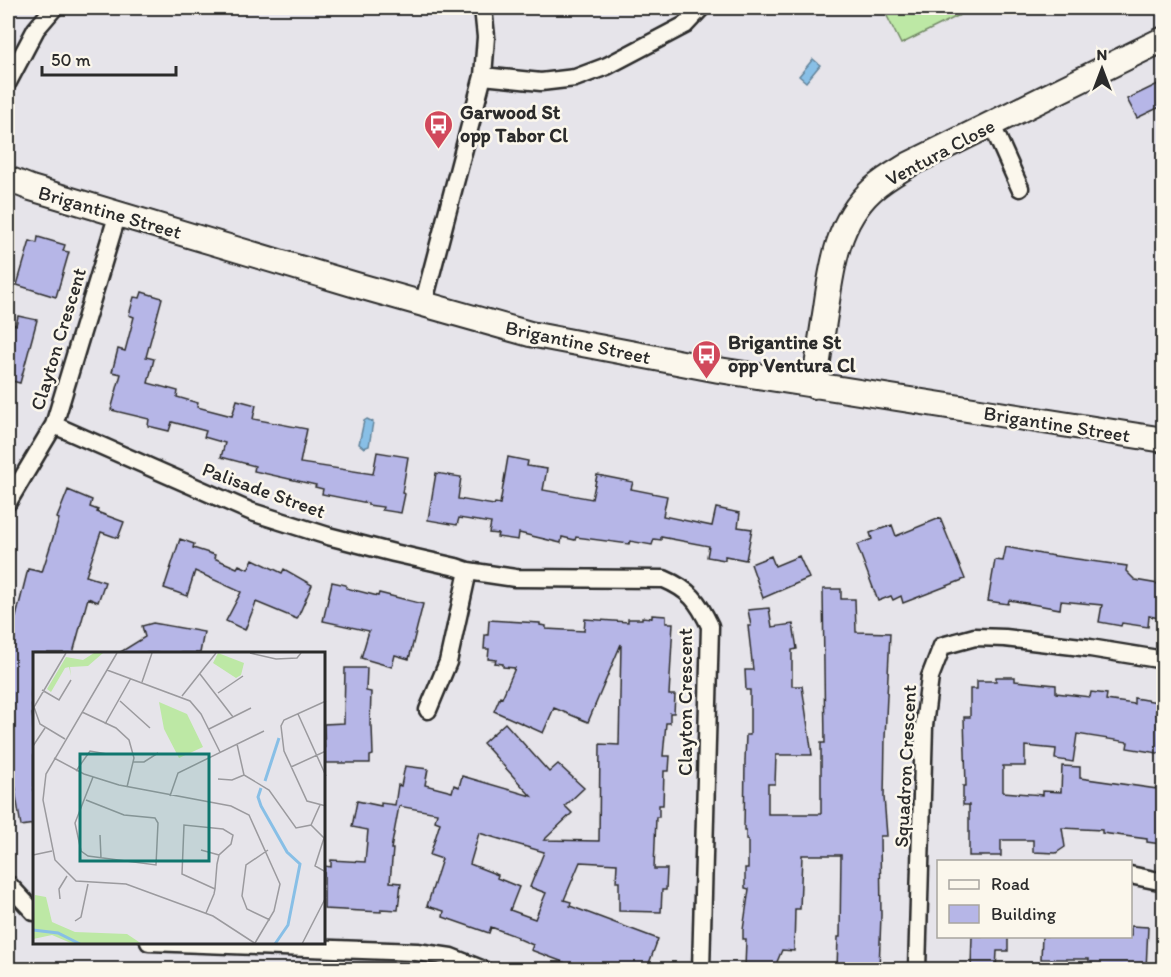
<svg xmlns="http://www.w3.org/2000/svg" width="1171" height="977" viewBox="0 0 1171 977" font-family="Itim,sans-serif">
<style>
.green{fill:#bde8a5;stroke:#748a68;stroke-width:1.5}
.water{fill:#88bfe6;stroke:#63849b;stroke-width:1.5}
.building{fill:#b6b6e7;stroke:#2b2b2b;stroke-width:1.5;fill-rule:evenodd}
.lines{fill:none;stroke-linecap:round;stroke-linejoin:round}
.street-casing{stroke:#2b2b2b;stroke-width:21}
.secondary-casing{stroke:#2b2b2b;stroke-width:28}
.street{stroke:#fbf7ec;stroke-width:16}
.secondary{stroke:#fbf7ec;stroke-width:24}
.labels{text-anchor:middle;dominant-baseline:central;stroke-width:5;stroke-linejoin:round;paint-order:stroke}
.poi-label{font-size:20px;font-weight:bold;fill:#2b2b2b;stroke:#fbf7ec;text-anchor:start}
.street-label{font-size:20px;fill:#2b2b2b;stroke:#fbf7ec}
.inset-river{fill:none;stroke:#88bfe6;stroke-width:3}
.inset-road{fill:none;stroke:#9b9a9e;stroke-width:1.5}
.view{fill:#0f766e;fill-opacity:0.15;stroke:#0f766e;stroke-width:3}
.inset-edge{fill:none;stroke:#2b2b2b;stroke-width:3}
</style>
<rect width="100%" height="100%" fill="#e6e4ea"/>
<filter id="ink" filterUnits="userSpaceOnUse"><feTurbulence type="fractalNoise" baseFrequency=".0167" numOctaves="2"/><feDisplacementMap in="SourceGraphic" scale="12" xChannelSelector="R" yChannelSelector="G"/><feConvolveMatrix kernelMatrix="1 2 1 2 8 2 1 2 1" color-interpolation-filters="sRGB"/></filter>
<g filter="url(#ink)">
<path class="green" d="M883,8h91l-73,36z"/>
<path class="water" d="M813,59l7,6 -14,17 -7,-6z
M367,419l6,3 -4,24 -5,2 -5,-4 5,-23z"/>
<path class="building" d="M1164,81v24l-27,13 -10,-19z
M38,237l27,8 -2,6 6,1 -13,45 -39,-12 13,-44 7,2z
M142,292l20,6 -16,59 8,2 -6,24 30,8 -1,6 21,6 -1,4 35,9 5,-16 19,5 -3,14 54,10 -7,34 73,11 4,-22 31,5 -6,36 3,1 -4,19 -19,-3 1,-3 -15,-2v-2l-46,-9 1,-5 -8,-2 1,-2 -62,-14 1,-5 -34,-9 4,-14 -21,-6 2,-6 -34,-9 -3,9 -21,-5 1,-7 -38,-9 10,-36 -9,-2 6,-23 7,2 9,-34 -5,-2 5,-18 6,1z
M18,316l19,4 -17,63 -12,-3v-57l8,2z
M508,457l20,4 -1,5 20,3 -4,21 49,9 5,-24 36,7 -2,7 36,7 -4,20 49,10 4,-18 24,5 -2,14 14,2 -6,31 -21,-4v4l-18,-3 2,-11 -48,-9v3l-7,-1 -2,6 -22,-4 -1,3 -53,-7 -1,3 -13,-3 -1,6 -42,-10 -1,7 -21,-3 1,-3 -9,-1 2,-10 -32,-5 -2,7 -29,-5 8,-47 25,4 -3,22 36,6 1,-2 5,1z
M68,490l24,10 -2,7 8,3 -1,2 27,10 -6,16 -17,-6 -15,44 19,6 -7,20 -10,-4 -15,55h-39l-3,43 3,40v88l-13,2 -6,-36h1l-8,-42v-133l8,2 12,-48 14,3 17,-53 -2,-1z
M940,518l25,61 -62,24 -2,-7 -8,4 -2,-4 -13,5 -21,-56 15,-6 -2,-6 22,-8 4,11z
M180,539l14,5 -1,4 22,7 -1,3 23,10 2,-3 9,4 5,-10 29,14 2,-4 28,16 -15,34 -41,-17 -11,28 -19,-9 15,-29 -46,-21 -8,25 -23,-8z
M1006,547l35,7 86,12 -1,5 9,9 29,5v34l-15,-3 -1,11 -26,-4 -1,3 -22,-4 3,-17 -41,-4 -1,8 -51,-9 -1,4 -20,-3 7,-41 8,1z
M771,556l4,10 24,-10 10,22 -46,20 -12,-34z
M332,582l14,3v3l32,8 1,-3 44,11 -14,55 -14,-4 -3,12 -31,-9 8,-27 -46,-10z
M823,589h18v10h14l1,33 34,1 -5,105 -1,59 3,39h-7l1,79 -2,54h-42l1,-32h2l1,-82h-39l-2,54h-5l-1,42 -12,-1 -8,19h-29l1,-30h-3v-9l6,-41 -4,-1v-20h3v-28h-2v-10h-2l1,-69 1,-26h4v-45h-4l-1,-20h8l-5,-44h3l-3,-16 21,-2 3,19 21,-3 4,25 -5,1v36h10l10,69h-36l-1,29h-7v30h53v-71h4z
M652,615l14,1v7h7l-4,72h6l-1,18h-4v10h-4l-3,33h7l-1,15h-5l-1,34h-4v12h-3l-2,52h13l-1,21h-4l-1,22 -42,-1v-29h-3l1,-18 -37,-2 -16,38 7,2 -1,4 88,33 -11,30h-65l-51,-19 2,-5 -16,-7 1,-1 -27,-10 -2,6 -46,-16 1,-6 -17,-5 15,-47 -12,-4 10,-32 -5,-2 2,-8 -38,-7 -8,43h2l-3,33 11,1 -3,27 -17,-1v3l-57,-3v-43l7,1v-7l34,2 3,-32 -16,-3 5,-26 24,5v-3l14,2 3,-20 3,1 4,-20 23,3 -3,16 27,7 2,-7 5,2 3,-11 69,20 -48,-53 22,-20 44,49 9,-8 26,24 -19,18 7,7 -28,27 55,1 1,-97 19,1 2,-101 -33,78 -34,-14 -11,25 -49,-22 6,-14 2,1 13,-30 -12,-1v-3l-8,-1 1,-3 -8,-1 1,-10h-5l1,-14h3l1,-15 51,3v2l6,1v3l38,2 1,-12 43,3v-3h14v-2l10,1zM479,833l65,19 -14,35 16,6 -11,26 -25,-9 9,-23 -22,-9 1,-3 -28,-11z
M153,623l51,9 -4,21h-81l26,-16 -3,-11z
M345,668h22l-1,23 5,1 -1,34h2l1,29 -3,1v7h-45l-1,-39 20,-1v-3z
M996,677h19v4l41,4v8l34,4 1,-5 16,2 -1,6 28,4v-6l24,4 -2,12 8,1v39l-37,-6 1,-6 -51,-8 -4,28 -18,-3 1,-10 -31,-3v20h-22v26l40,3v-4l18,1 1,-26 18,1v11l84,12v35l-3,19 -14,-2v-3l-45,-6v-3l-40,-2 3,19 -9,6 -23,-1v-12h-32v16h-32v-51h-6v-19h3l-2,-69h6v-28h7v-8h19z
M1131,926l17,1 -2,42h-57v-10h-48l1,-23h89z
M972,936h36v15h-11l-1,18h-25z"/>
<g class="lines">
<defs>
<path id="street" d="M483,76l58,6 34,-4 32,-12 78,-41 16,-17
M8,82l28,-53 18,-21
M992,125l28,63
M423,305l60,-229 3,-39 -3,-29
M54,425l198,87 76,24 66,17 62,14 12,4 47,7 149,1c26,11 34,22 46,47l-9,344
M8,502l46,-77 64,-212
M428,710l20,-48 20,-91
M1130,875l34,7
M8,884l26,28
M149,942l268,10 34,5 33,13
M917,970l7,-244 6,-49 12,-31 33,-9 30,1 85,10 74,12"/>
<path id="secondary" d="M8,179l23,9 325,97 174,49 189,36 445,70
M814,386c4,-26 8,-52 12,-78 6,-43 12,-87 46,-118 12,-11 25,-18 38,-26l254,-125"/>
</defs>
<use href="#street" class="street-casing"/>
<use href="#secondary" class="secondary-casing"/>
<use href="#street" class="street"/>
<use href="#secondary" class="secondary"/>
</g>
</g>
<defs>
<symbol id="bus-pin" viewBox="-11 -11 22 30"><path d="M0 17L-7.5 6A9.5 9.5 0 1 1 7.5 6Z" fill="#d1495b" stroke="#fbf7ec"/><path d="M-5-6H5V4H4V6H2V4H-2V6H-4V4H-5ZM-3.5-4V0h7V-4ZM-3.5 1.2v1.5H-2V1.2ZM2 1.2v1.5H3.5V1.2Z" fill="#fff"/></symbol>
</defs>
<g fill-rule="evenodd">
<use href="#bus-pin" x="422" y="108" width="33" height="45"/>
<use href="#bus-pin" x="690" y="338" width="33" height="45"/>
</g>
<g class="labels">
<g class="poi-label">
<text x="460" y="112">Garwood St<tspan x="460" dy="23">opp Tabor Cl</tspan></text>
<text x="728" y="342">Brigantine St<tspan x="728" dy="23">opp Ventura Cl</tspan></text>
</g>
<g class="street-label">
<text transform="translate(940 152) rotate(-28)">Ventura Close</text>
<text transform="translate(110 212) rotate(16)">Brigantine Street</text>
<text transform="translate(58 339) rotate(-73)">Clayton Crescent</text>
<text transform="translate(578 342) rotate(12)">Brigantine Street</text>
<text transform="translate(1057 424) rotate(9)">Brigantine Street</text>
<text transform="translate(264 490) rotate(20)">Palisade Street</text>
<text transform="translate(685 702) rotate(-90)">Clayton Crescent</text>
<text transform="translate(905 766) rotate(-87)">Squadron Crescent</text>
</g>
</g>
<g transform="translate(33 652)">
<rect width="292" height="292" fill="#e6e4ea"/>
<path d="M61,1h9l-15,13 -18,1 1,9 -2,-9 -4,1 -14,24 -4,-3 19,-32 17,3zM185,1l26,10 -3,12 -5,3 -23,-15zM126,50l28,12 16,33 -24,11 -15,-29zM2,243l11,2 6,25 23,10 52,2 15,10h-69l-21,-9 -19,4z" fill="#bde8a5"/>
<path class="inset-river" d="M232,129l14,-43M228,136l-3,9 3,9 26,46 13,12 -12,61 -13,19M0,278l25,3 22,11"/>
<path class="inset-road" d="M84,1l-71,121 -3,26 12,60 21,21 50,3 87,32 43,28M217,1l26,6 21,-1 4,-5M74,18l83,31 11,13 19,38M167,22l33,43M109,30l10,-29M9,38l17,10 12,-20M185,41l25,-17M149,44l34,-43M87,49l30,27M293,49l-42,19 -3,6 3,25 23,50 19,5M49,60l34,16 13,12 5,18 -7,29M265,62l28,62M72,72l26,-46M176,77l42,-21M32,87l-25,-15 -6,-17 32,-54M204,92l7,31 25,15 27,38 15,-3 9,-20M0,94l12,-18M21,106l30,16 35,11 112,21 18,9 31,69 -6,27 -19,32M100,110h11l14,-9M258,115l35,-16M43,119l14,-20 17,3M185,127l14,1 12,-5M137,144l8,-23 86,-42M53,148l38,15 31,3 3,5 -2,42 -68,-9 -7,-5 -6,-28 18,-46M278,173l13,13 -9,28 11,6M67,183l1,23M168,198l18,5M235,198l-22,15 -4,31 5,13 23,11M0,203l19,-4M27,247l-1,-10 8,-13M173,261l8,-19 1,-5 2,-25 2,-9 12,-11 2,-9 -10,-6 -39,-4 -2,49 33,15M42,269l6,-4 7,-33M269,292l24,-47"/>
<path class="view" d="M47,102h129v107h-129z"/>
<rect width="292" height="292" class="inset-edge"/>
</g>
<rect width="1171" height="977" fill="none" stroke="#fbf7ec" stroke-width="30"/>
<rect x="15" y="15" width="1141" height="947" fill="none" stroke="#2b2b2b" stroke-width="2" filter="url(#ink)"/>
<rect x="937" y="860" width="195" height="78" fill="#fbf7ec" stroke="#a8a59f" stroke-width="1.5"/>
<rect x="949" y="880" width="30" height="9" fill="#fbf7ec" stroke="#a8a59f" stroke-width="1.5"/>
<text x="991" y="890" font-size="18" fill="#2b2b2b">Road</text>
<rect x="949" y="905" width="30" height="18" fill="#b6b6e7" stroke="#a8a59f" stroke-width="1.5"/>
<text x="991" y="920" font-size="18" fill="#2b2b2b">Building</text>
<g transform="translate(1102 69)" stroke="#fbf7ec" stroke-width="4.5" paint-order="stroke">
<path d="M0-4.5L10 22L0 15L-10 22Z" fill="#2b2b2b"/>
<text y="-9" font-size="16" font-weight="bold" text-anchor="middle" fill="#2b2b2b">N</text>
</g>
<path d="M42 66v9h134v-9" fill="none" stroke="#2b2b2b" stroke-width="3"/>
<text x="51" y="66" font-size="18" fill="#2b2b2b" stroke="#fbf7ec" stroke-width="4.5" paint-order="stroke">50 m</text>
</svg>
